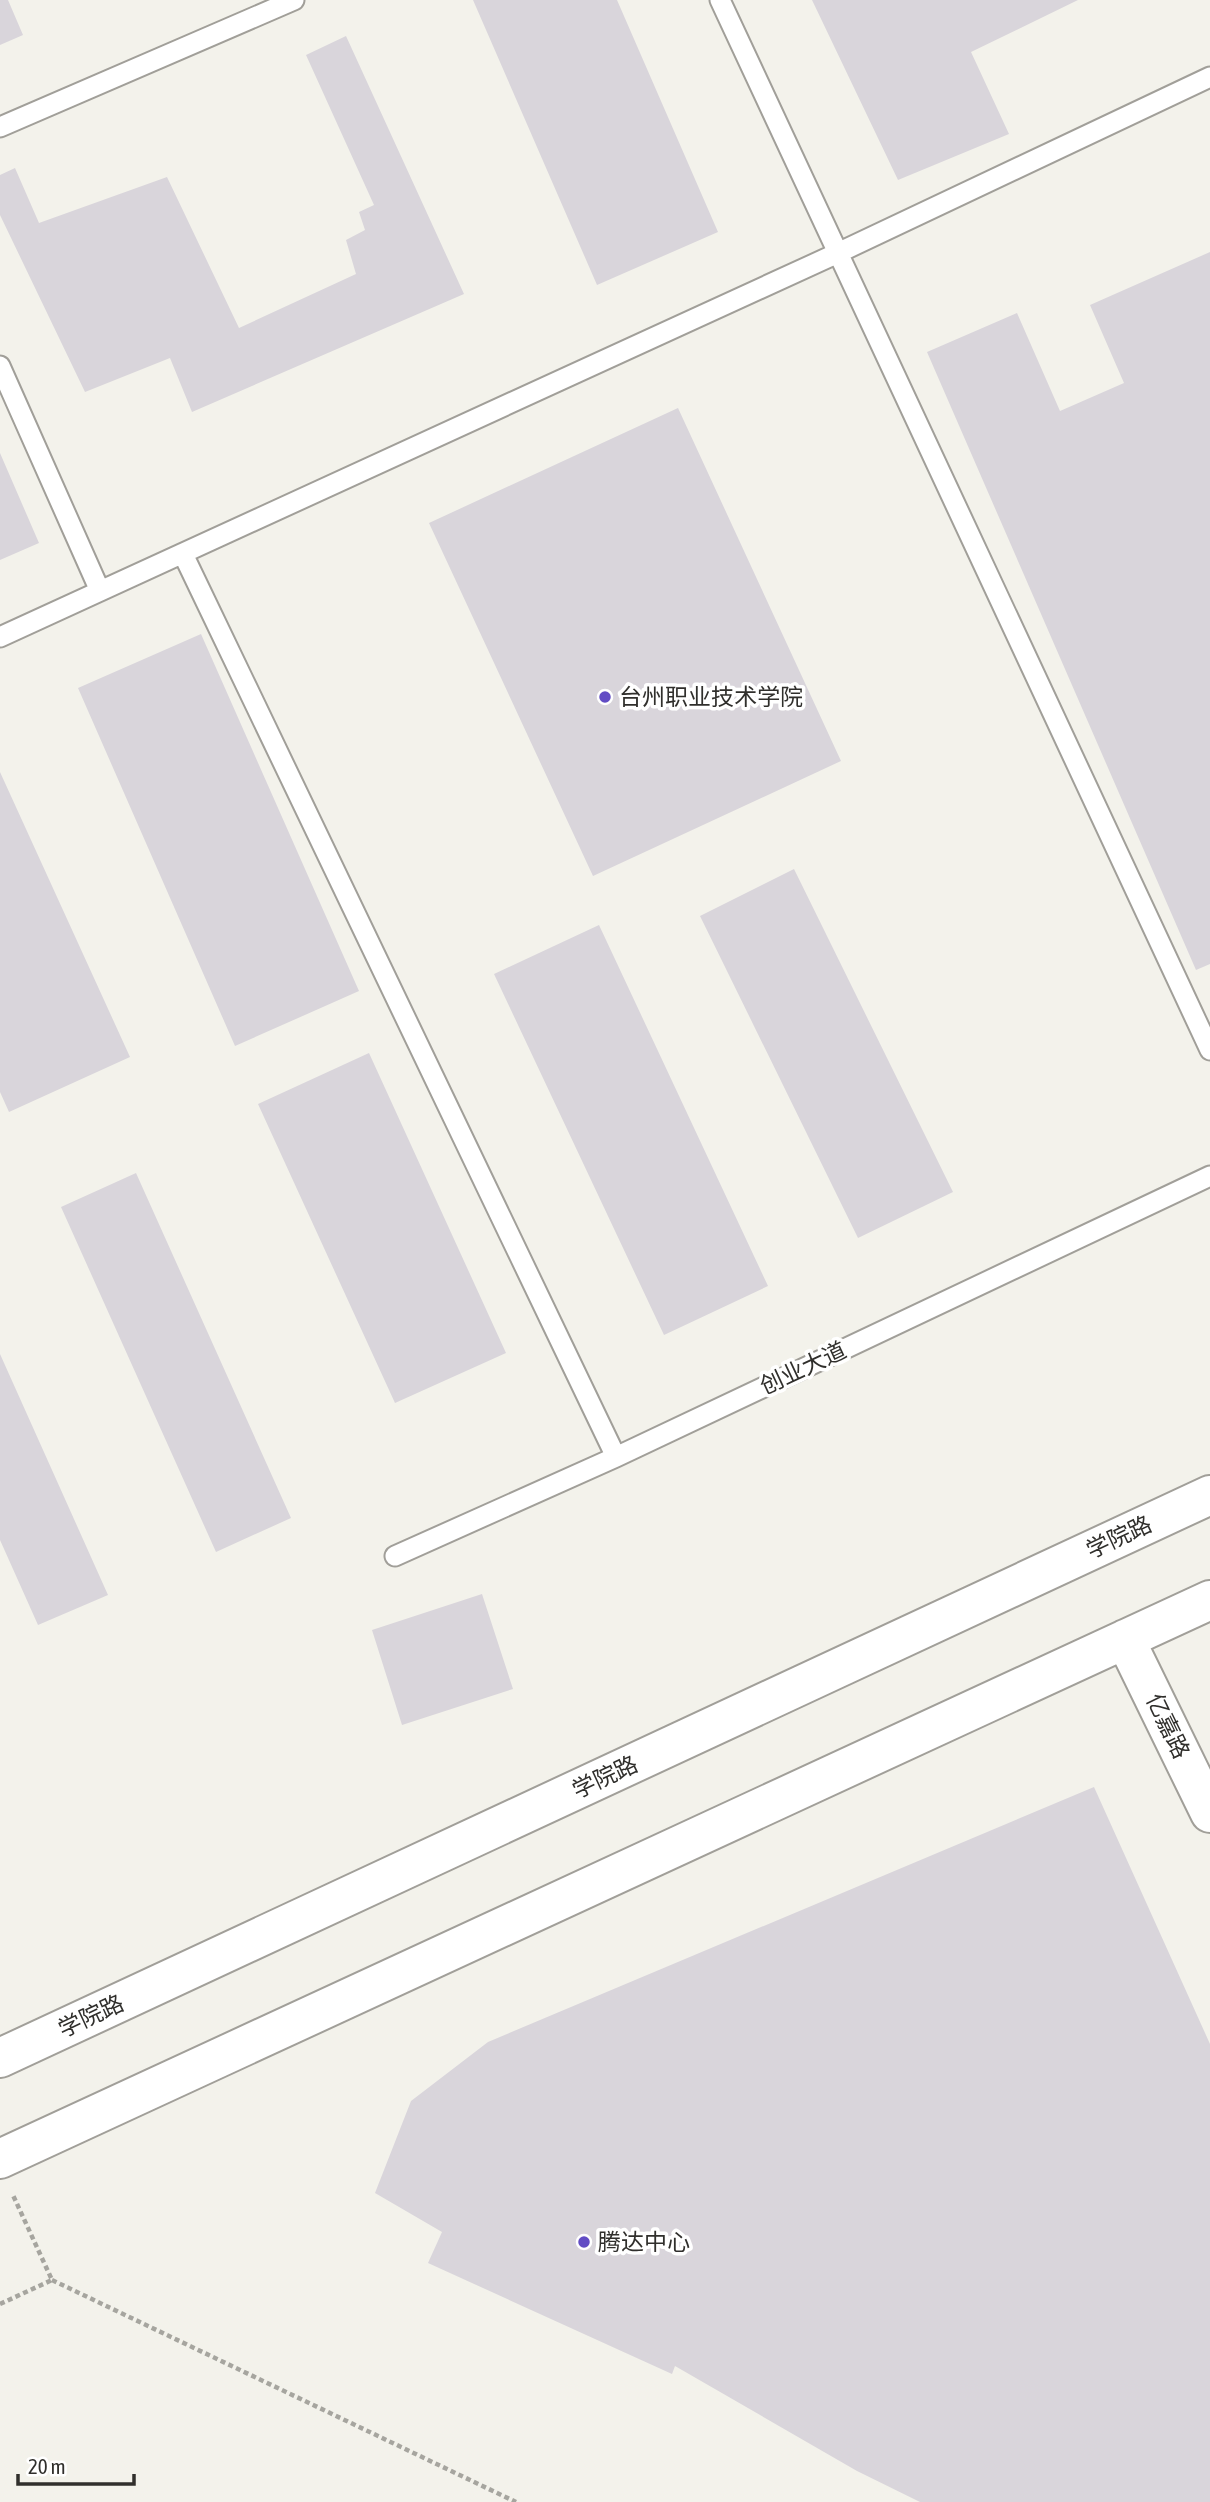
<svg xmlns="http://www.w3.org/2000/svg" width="1210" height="2502" viewBox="0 0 1210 2502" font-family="'Asap Condensed','Noto Sans SC',sans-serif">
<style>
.building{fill:#d9d5db}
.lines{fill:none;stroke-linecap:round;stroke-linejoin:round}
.lane-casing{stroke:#a19f99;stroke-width:23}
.secondary-casing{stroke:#a19f99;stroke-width:42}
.path{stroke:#a6a59f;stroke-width:4.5;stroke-dasharray:5 3.5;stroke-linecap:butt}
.lane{stroke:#fff;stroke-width:19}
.secondary{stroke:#fff;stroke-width:38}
.poi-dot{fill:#624cc4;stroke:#fff;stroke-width:2.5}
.labels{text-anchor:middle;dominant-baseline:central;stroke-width:7;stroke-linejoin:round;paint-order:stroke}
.poi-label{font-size:23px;fill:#302f2c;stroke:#fff;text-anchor:start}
.street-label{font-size:23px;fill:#302f2c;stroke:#fff}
</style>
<rect width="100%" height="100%" fill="#f3f2eb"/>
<path class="building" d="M0,0h8l15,35 -23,10z
M473,0h144l101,232 -121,53z
M812,0h266l-107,52 38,82 -111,46z
M346,36l118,258 -272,118 -22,-54 -85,34 -85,-177v-40l15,-7 24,55 128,-46 72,151 117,-54 -10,-34 19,-10 -6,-18 15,-7 -68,-150z
M1210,252v712l-14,6 -269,-618 90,-39 43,98 64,-28 -34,-78z
M678,408l163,353 -248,115 -164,-353z
M0,453l39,90 -39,17z
M201,634l158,357 -124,55 -157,-358z
M0,772l130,285 -121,55 -9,-20z
M794,869l159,323 -95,46 -158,-322z
M599,925l169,361 -104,49 -170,-361z
M369,1053l137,300 -111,50 -137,-299z
M136,1173l155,345 -75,34 -155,-345z
M0,1354l108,241 -70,30 -38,-85z
M482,1594l31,95 -111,36 -30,-95z
M1094,1787l116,257v458h-290l-63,-31 -182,-105 -3,8 -244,-111 14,-31 -67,-39 36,-92 77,-59z"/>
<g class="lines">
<defs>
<path id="lane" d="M720,0l490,1050
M0,127l294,-127
M0,366l100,225
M183,554l433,903
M0,637l840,-385 370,-175
M395,1556l221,-99 594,-281"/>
<path id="secondary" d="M1125,1639l85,174
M0,2058l1210,-563
M0,2159l1210,-559"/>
</defs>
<use href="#lane" class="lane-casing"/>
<use href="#secondary" class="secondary-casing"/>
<path class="path" d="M52,2280l464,222
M0,2304l52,-24 -40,-87"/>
<use href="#lane" class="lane"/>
<use href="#secondary" class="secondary"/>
</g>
<g class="poi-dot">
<circle cx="605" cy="697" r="7"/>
<circle cx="584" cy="2242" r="7"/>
</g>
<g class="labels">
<g class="poi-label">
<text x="619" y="697">台州职业技术学院</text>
<text x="598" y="2242">腾达中心</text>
</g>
<g class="street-label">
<text transform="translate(803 1368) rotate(-25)">创业大道</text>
<text transform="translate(1119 1537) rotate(-25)">学院路</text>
<text transform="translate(1168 1726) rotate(64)">亿嘉路</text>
<text transform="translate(605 1777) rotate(-25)">学院路</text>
<text transform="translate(91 2016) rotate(-25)">学院路</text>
</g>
</g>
<path d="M18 2474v10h116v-10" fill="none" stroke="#302f2c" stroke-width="3.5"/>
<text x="28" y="2474" font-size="21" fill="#302f2c" stroke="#ffffff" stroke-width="5" paint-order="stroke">20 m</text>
</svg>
